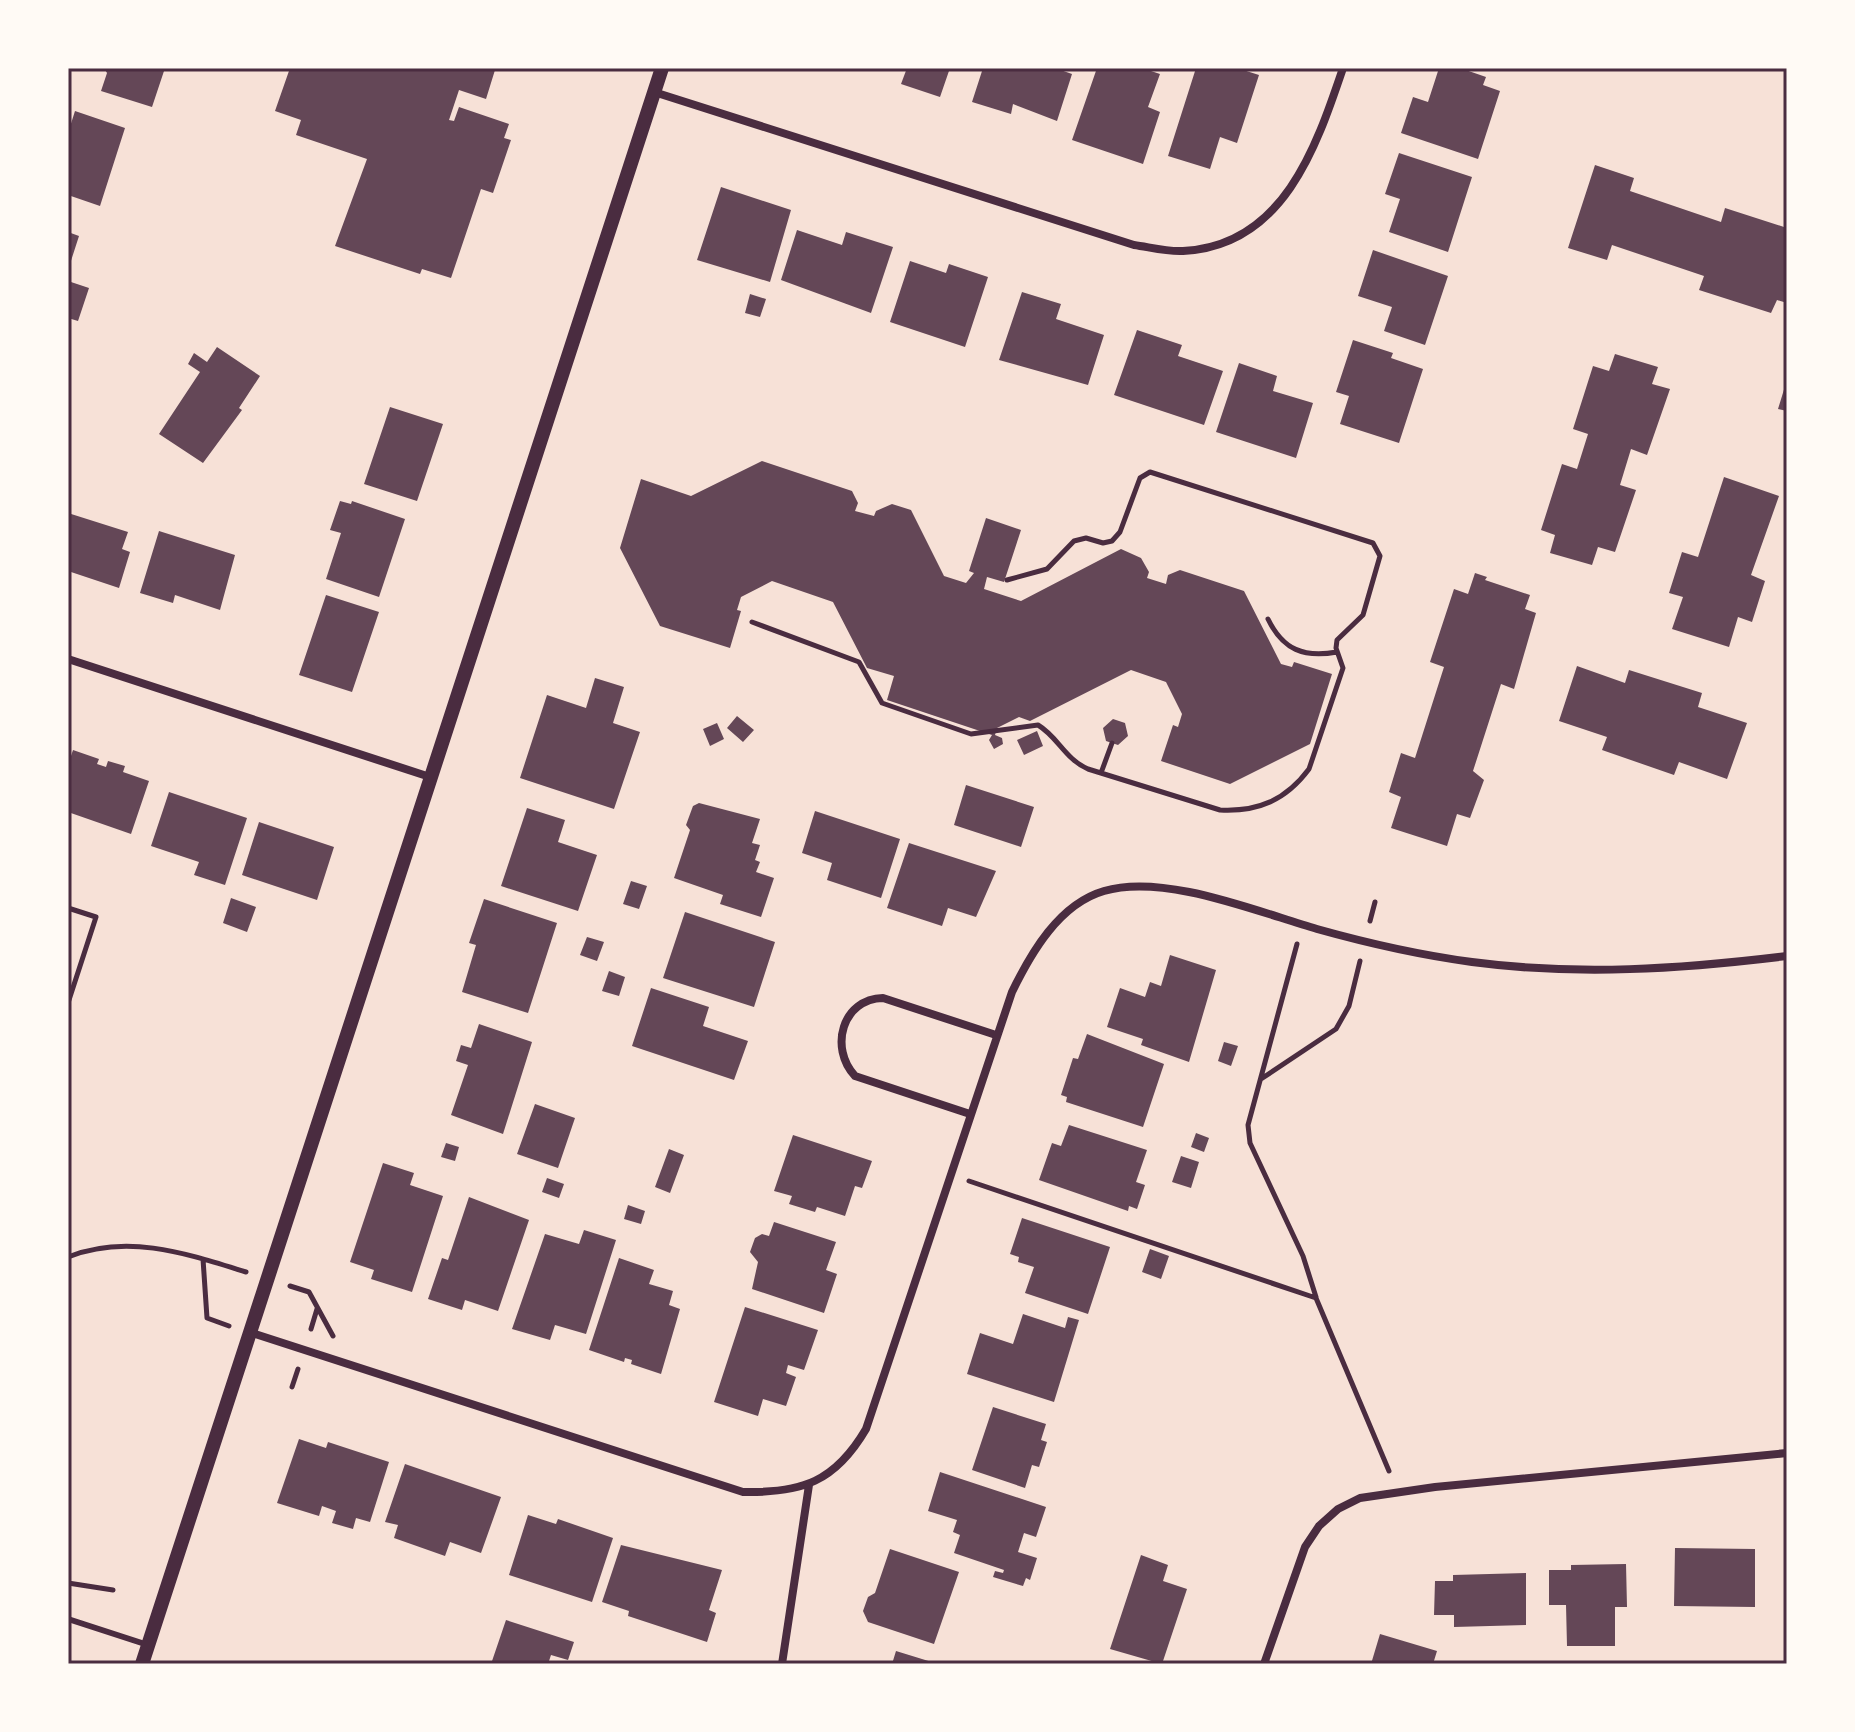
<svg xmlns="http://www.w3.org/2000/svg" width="1855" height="1732" viewBox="0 0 1855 1732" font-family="'Zilla Slab',serif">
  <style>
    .building { fill: #644757 }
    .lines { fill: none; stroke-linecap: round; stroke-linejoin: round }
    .path { stroke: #4a2c40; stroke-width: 5 }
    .service { stroke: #4a2c40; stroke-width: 6 }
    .minor { stroke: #4a2c40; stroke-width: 8 }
    .tertiary { stroke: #4a2c40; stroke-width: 14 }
    .neatline { fill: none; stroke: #4a2c40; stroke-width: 3 }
  </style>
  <rect width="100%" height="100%" fill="#f7e1d7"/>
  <path class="building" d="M104,68h61l-13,39 -51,-16 6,-18z
    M290,68l205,2 -9,29 -27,-9 -10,30 5,1 5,-14 50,17 -5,14 7,2 -18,53 -12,-4 -30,89 -29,-9 -2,5 -85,-28 32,-87 -71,-24 5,-15 -26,-9z
    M907,68h43l-10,29 -39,-13z
    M983,68h72l17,6 -15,47 -44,-17 -2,10 -39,-12z
    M1097,68h45l18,6 -12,33 12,5 -17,52 -71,-24z
    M1196,68l32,3 1,-3h8l22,7 -22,68 -17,-6 -10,32 -42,-13z
    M1439,68h21l26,9 -3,8 17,6 -22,68 -77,-26 12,-36 15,5z
    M75,111l50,17 -25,78 -32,-11v-62z
    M1399,153l73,24 -24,75 -59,-20 11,-33 -15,-5z
    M1595,165l39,13 -4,13 91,31 4,-14 62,20v75l-10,-3 -6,13 -72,-23 5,-14 -92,-31 -5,15 -39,-12z
    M721,187l70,23 -21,72 -73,-22z
    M797,230l45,15 4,-13 47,15 -22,66 -90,-33z
    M68,232l11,4 -10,31h-1z
    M1373,250l75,26 -23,69 -41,-14 8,-24 -34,-11z
    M910,261l36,12 3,-9 39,13 -23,70 -75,-25z
    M68,281l21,7 -11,33 -10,-3z
    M1022,292l39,12 -5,15 48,16 -16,50 -89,-25z
    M750,294l16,5 -6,18 -15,-4z
    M1137,330l45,15 -4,11 45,15 -19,54 -90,-30z
    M1353,340l40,13 -2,5 32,11 -24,74 -59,-19 9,-28 -13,-4z
    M217,347l43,29 -21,32 3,2 -39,53 -44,-29 41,-62 -12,-8 6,-11 13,9z
    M1615,354l43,13 -6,17 18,5 -23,66 -16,-6 -11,36 16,5 -21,62 -17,-5 -6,18 -42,-12 5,-18 -14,-5 21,-66 15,5 11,-35 -15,-5 20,-63 16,5z
    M1239,363l38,13 -4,15 40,12 -17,55 -80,-26z
    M1786,383h1v28l-9,-2z
    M390,407l53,17 -26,77 -53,-17z
    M762,461l90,30 6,12 -3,8 19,5 2,-5 16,-7 19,6 33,66 22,7 8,-10 -5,-2 17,-53 35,12 -17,52 -17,-5 -3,12 37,12 100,-52 20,9 8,14 -2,6 19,6 2,-9 12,-5 64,21 37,73 11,3 2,-5 38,12 -22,70 -80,40 -69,-23 12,-36 5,2 4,-13 -16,-32 -35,-12 -101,51 -11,-4 -22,11 -2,7 7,3 1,6 -9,5 -5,-9 3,-5 -105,-35 7,-24 -27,-8 -34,-66 -61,-21 -31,16 -4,13 4,1 -11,37 -70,-22 -40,-78 21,-69 50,17z
    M1724,477l55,19 -28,79 14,6 -13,41 -14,-5 -9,30 -57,-18 11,-32 -14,-4 13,-41 16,5z
    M340,501l11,3 1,-3 53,18 -26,78 -53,-18 15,-46 -11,-3z
    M68,513l60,19 -6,17 8,3 -11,36 -51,-17z
    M159,531l76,24 -15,55 -45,-15 -2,8 -33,-10z
    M1475,573l12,4 -2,3 45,15 -5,14 11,4 -22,76 -13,-5 -28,87 11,9 -14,38 -13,-4 -10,32 -56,-18 10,-31 -12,-5 12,-39 14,5 29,-91 -14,-5 24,-73 14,5z
    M326,595l53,17 -27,80 -53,-17z
    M1577,666l48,17 4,-13 73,23 -4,14 49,16 -20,56 -48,-17 -5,13 -72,-25 5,-13 -48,-16z
    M595,678l29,9 -11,36 27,9 -26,77 -94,-31 27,-83 39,13z
    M737,716l17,14 -11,12 -16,-14z
    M1113,719l12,4 3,13 -10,9 -12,-4 -3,-13z
    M717,723l7,16 -14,7 -7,-17z
    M1037,731l6,15 -19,9 -7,-15z
    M73,750l26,9 -2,5 9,3 2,-6 17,5 -2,6 26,9 -18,53 -63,-22v-47z
    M966,785l68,22 -13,40 -67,-22z
    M169,792l78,26 -22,67 -31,-10 5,-13 -48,-16z
    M699,803l61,16 -8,24 8,2 -5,15 5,2 -4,10 18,6 -13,39 -41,-13 3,-9 -49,-17 16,-48 -4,-5 7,-19z
    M527,808l38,12 -7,22 39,13 -19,56 -77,-25z
    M815,811l85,28 -19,59 -54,-18 5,-17 -30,-10z
    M259,822l75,25 -17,53 -75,-25z
    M909,843l87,28 -20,46 -28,-9 -6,18 -55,-18z
    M631,881l16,5 -8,23 -16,-5z
    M231,898l25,9 -9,25 -24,-9z
    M484,899l73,24 -29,90 -66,-21 14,-47 -7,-2z
    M685,912l90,30 -21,65 -91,-29z
    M587,937l17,5 -7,19 -17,-6z
    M1170,955l46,15 -27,92 -48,-17 2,-6 -36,-12 13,-39 25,9 5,-15 11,4z
    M609,971l16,6 -6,19 -17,-5z
    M651,988l58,19 -6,19 45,15 -14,39 -102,-34z
    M479,1024l53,18 -29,92 -52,-19 17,-50 -12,-4 5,-16 10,3z
    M1087,1034l77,30 -21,63 -77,-25 1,-5 -6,-2 12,-37 5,1z
    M1224,1042l14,4 -7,20 -13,-5z
    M535,1104l40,14 -17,50 -41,-14z
    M1069,1125l78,25 -11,32 9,3 -8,24 -8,-3 -1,5 -89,-31 13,-37 9,3z
    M1196,1133l13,5 -5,14 -13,-5z
    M793,1135l79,26 -10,27 -7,-2 -10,30 -28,-9 -2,5 -26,-8 3,-8 -18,-5z
    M446,1143l13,4 -4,14 -14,-4z
    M669,1149l15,6 -14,38 -15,-6z
    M1181,1156l18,6 -8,26 -19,-6z
    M383,1163l31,10 -4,12 33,11 -31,96 -41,-13 3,-9 -24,-8z
    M547,1178l17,6 -5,14 -17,-6z
    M469,1197l60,23 -31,91 -33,-11 -3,10 -34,-11 14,-41 6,2z
    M628,1205l17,6 -4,13 -17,-5z
    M1022,1218l88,29 -22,67 -63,-21 9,-26 -16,-5 1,-5 -9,-3z
    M774,1222l62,20 -10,28 11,4 -13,39 -72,-24 6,-27 -8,-10 5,-14 7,-4 7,2z
    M584,1230l32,10 -30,94 -31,-9 -5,15 -38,-11 33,-95 34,10z
    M1150,1249l19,7 -8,23 -19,-7z
    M619,1258l35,12 -5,14 24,7 -4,14 11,4 -19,65 -30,-10 1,-4 -7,-2 -1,4 -35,-12z
    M745,1307l73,23 -14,40 -16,-5 -2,8 10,4 -10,29 -23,-7 -5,17 -44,-14z
    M1023,1314l42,14 3,-11 11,3 -25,82 -87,-28 13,-41 33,11z
    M993,1407l53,17 -5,16 6,2 -8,25 -7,-2 -7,23 -53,-18z
    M299,1439l27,9 2,-6 61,20 -19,60 -14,-4 -3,11 -21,-6 4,-12 -14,-5 -3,10 -42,-13z
    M405,1464l96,33 -20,56 -31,-11 -5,14 -51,-18 4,-13 -13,-3z
    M940,1472l106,35 -10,30 -12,-4 -6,19 19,6 -7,22 -4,-2 -3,8 -30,-9 2,-6 8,2 1,-3 -50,-17 6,-18 -7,-3 4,-12 -29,-9z
    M528,1515l28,9 2,-5 55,19 -21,64 -83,-27z
    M621,1545l101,25 -13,40 7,3 -9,29 -79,-26 1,-5 -27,-9z
    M1675,1548l80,1v58l-81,-1z
    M890,1549l69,23 -25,72 -66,-22 -5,-11 5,-14 7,-4z
    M1141,1555l27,10 -5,16 24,8 -25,75 -52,-15z
    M1626,1564l1,43h-12v39h-48l-1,-41h-17v-35h22v-5z
    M1526,1573v52l-72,2v-12h-20l1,-34h18v-6z
    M506,1620l68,22 -6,18 -17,-5 -3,9h-57z
    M1380,1634l57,17 -4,13h-62z
    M896,1651l39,12v1h-43z"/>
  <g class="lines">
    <path class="path" d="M1268,619c15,31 36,39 69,33
      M752,622l107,40 23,41 89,31 67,-9c20,12 27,34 50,44l132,41c38,2 66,-10 89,-41l34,-101 -7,-20 1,-8 26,-25 17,-59 -7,-13 -223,-71 -10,6 -20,54 -8,9 -9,2 -17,-5 -12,3 -27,28 -40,11
      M1101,773l11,-30
      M68,908l28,9 -28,86
      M1370,921l5,-19
      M1297,944l-49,181 2,18 53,113 13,41
      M1261,1079l75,-50 13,-23 11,-45
      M969,1181l347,117 73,173
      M68,1257c60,-24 120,-3 178,15
      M203,1259l4,59 22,8
      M290,1286l19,6 24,44
      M311,1329l6,-20
      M292,1387l6,-18
      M68,1583l45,7"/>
    <path class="service" d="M68,1619l80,26"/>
    <path class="minor" d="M654,92l480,153c15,2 33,7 49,6 100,-5 133,-103 160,-183
      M68,659l362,118
      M970,1114l-115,-38c-26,-28 -13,-77 28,-78l113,37
      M249,1332l494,160c59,1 92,-10 123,-63l146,-437c19,-39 47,-88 92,-101 60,-18 154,21 213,38 50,14 103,26 155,33 106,14 209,7 315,-6
      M782,1664l27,-179
      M1264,1664l41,-117 14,-21 19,-17 22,-11 75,-11 352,-34"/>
    <path class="tertiary" d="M142,1664l520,-1596"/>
  </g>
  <rect width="1855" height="1732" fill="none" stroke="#fffaf5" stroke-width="140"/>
  <rect x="70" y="70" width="1715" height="1592" class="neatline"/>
</svg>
